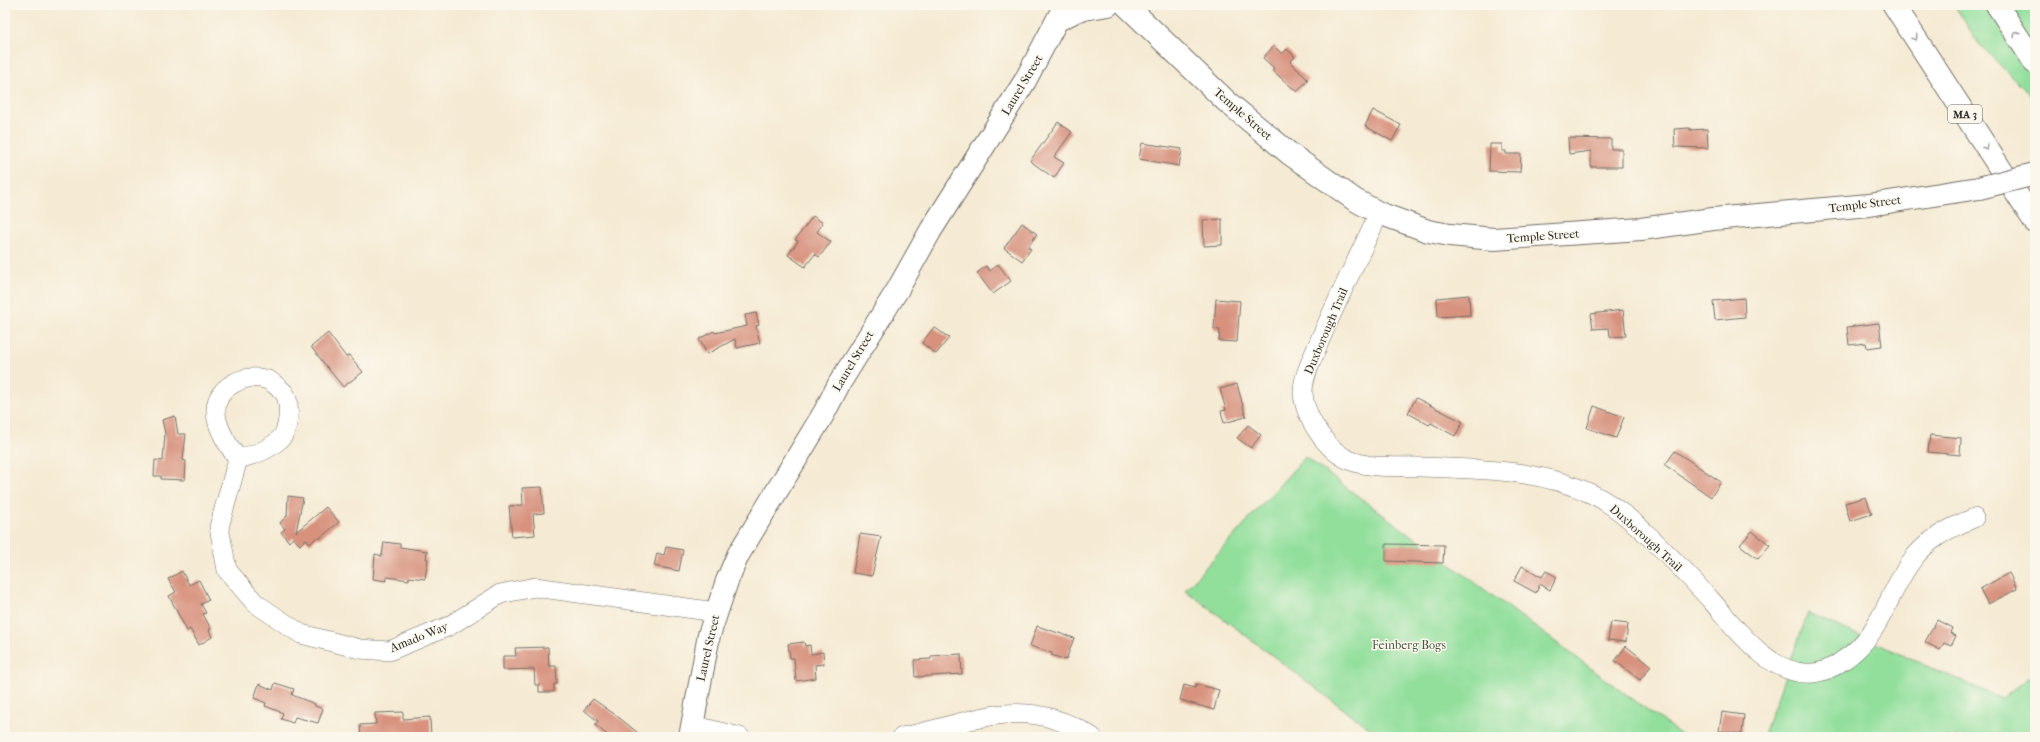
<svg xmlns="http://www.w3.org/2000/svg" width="2040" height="742" viewBox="0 0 2040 742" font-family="'IM FELL French Canon',serif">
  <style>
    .green { fill: #92df9c; stroke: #5e8564 }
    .building { fill: #d7917d }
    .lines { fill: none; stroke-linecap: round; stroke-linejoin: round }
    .minor-casing { stroke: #726e66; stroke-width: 20 }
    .major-casing { stroke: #726e66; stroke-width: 24 }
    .highway-casing { stroke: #726e66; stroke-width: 24 }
    .minor { stroke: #fff; stroke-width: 19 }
    .major { stroke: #fff; stroke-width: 22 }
    .highway { stroke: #fff; stroke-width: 22 }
    .major-bridge-casing { stroke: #726e66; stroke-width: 24; stroke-linecap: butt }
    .major-bridge { stroke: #fff; stroke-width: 22 }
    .oneway { stroke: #a0a0a0 }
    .labels { text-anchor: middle; stroke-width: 3; stroke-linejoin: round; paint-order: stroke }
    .shield { fill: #fbf7ec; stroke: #696865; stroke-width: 1 }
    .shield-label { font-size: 11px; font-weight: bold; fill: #2b2b2b }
    .street-label { font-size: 12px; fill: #2b2b2b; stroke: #fbf7ec }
    .park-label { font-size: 12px; fill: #455847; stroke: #fbf7ec }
  </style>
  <rect width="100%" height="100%" fill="#fbf7ec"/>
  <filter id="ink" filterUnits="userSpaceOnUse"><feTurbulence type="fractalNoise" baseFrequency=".025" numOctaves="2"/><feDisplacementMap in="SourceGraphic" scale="8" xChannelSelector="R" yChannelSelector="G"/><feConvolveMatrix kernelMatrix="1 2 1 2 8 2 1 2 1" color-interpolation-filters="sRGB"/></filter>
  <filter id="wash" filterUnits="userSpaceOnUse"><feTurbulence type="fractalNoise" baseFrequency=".012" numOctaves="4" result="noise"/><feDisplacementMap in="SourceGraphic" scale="16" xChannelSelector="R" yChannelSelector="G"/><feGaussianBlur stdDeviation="0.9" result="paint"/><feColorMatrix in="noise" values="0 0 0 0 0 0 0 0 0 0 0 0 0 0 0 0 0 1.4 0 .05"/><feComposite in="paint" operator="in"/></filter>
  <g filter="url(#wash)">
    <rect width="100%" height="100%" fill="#f5ead3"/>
    <path class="green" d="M1954,5h81v95l-56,-56z
      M1305,457l379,280h-303l-196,-147z
      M1808,613l194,86 33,-26v64h-272z"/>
    <g id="blocks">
      <path class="building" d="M1274,46l8,8 5,-5 8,8 -5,5 18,18 -11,12 -25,-22 2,-2 -11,-10z
        M1373,110l28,15 -9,16 -27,-15z
        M1058,122l14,10 -18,25 10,6 -10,15 -24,-17z
        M1690,128v2l17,-1 1,19 -33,-1 -1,-18z
        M1568,138l43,1v10h11v18h-31v-16l-22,3z
        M1142,143l40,6 -3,17 -40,-7z
        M1490,144h12v7h4v3h15l-1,18 -31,-1z
        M813,216l10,7 -6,9 14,10 -12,15 -4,-3 -10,13 -17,-12 10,-14 -3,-1z
        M1222,219v26l-18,1 -1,-26z
        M1022,223l15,11 -9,13 3,2 -9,12 -18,-13z
        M998,264l13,17 -18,13 -16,-21 9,-7 4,5z
        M1469,295l1,20 -32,2 -1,-19z
        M1744,298l1,19 -30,3 -2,-19z
        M1216,299l24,2 -3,41 -18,-1 1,-11 -6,-1z
        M1623,310l3,26 -16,1 -1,-9 -16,1 -2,-15z
        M756,313l3,12 -3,1 4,17 -23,5 -2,-9 -28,15 -8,-15 15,-8 1,2 32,-7 -2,-11z
        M1879,323l3,23 -15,2 -1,-5 -17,2 -2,-18z
        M934,327l15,11 -13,16 -14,-11z
        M328,333l18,24 3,-2 14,17 -20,15 -32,-40z
        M1237,384l9,33 -22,6 -3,-12 5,-1 -6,-21z
        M1416,398l47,24 -8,14 -24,-13 -2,2 -21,-12z
        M1594,406l30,11 -8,21 -29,-10z
        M175,416l3,18h8l-3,26 3,1 -1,19 -24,-1v-3h-7l1,-16 8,1 2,-28 -3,-13z
        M1248,425l13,10 -10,13 -14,-10z
        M1930,435l31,3 -1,17 -32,-3z
        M1675,451l46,31 -10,15 -46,-32z
        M542,487l2,26 -11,1 2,21 -23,2 -3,-31 14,-1 -1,-17z
        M288,496l15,2 -7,34 30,-25 13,15 -20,17 -2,-2 -7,7 -4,-5 -6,6 -7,-7 -4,4 -8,-10 4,-3 -5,-6 7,-7z
        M1866,497l6,17 -22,7 -5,-18z
        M1752,531l18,14 -12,14 -18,-14z
        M860,534l21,3 -9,39 -19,-3z
        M384,542l16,2v3l27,4 -1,8h2l-3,20 -16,-2v3l-22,-3 -1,4 -13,-2 2,-25 7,2z
        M1386,544l58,1 -1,18 -57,-2z
        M666,547l17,3 -4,21 -25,-5 3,-13 7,2z
        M1522,566l20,11 4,-6 11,6 -7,13 -10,-6 -4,9 -22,-12z
        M182,571l7,14 10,-5 10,20 -8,4 5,9 -3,1 8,15 -2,1 3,7 -13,8 -9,-16 -3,2 -18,-35 7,-4 -8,-13z
        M2009,573l8,16 -29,15 -8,-15z
        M1937,620l15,8 -2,5 6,3 -5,10 -7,-3 -4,7 -15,-8z
        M1611,622l17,2 -2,18 -18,-2z
        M1037,626l37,12 -8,22 -15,-5 1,-2 -22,-7z
        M804,642l1,4 5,-1 1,9 12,-2 1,12 -9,1 1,13 -20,3 -2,-23h-4l-2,-14z
        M1626,646l25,20 -11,14 -25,-19z
        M548,647l1,19h7l1,18h-3v8h-15v-7h-4l-1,-16 -31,1v-14h13l-1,-8z
        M961,654l1,20 -47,3 -1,-17 17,-1v-3z
        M275,683l19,6 -2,6 23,9v2l8,3 -5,14 -23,-6 -2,6 -12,-4 2,-6 -18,-7 1,-3 -12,-5 5,-14 14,6z
        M1196,684l23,6 -5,20 -34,-10 4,-15 11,3z
        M593,699l24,17 26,21h-33l-15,-12 3,-4 -14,-11z
        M403,712v7l27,-2 1,20h-17v-2l-53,2 -1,-12 16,-1 -1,-11z
        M1722,712l22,3 -2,19 -23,-3z"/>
    </g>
  </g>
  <g filter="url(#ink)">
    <use href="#blocks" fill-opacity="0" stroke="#726e66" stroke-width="1"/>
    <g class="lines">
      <g class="minor-casing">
        <path id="minor" d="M1379,213c-21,45 -43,89 -62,134 -6,15 -14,30 -14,45 0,11 5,22 9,30 8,14 21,31 37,38 22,9 48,6 73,7 57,2 117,2 170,27 40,19 88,73 118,105 25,28 60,78 103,74 11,-1 21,-6 29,-12 39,-25 44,-64 68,-98 16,-23 39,-35 64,-45
          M238,459c-18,-24 -38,-59 -2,-77 11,-5 20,-6 32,-2 4,2 14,10 17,14 6,11 4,38 -6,46 -12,11 -26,15 -41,19l-19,68 8,43 28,33 46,31 59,15 29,2 60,-25 51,-32 35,-7 181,25
          M692,725l48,12
          M902,737c71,-14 120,-45 190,0"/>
      </g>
      <g class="major-casing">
        <path id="major" d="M1126,5l100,96 64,53 65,46 24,13 49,18 22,4 44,4 147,-10 72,-10 156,-14 110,-17
          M1058,20l20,-10 30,-5
          M690,737l19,-102 18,-54 11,-26 86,-142 15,-29 59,-95 33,-59 94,-149 40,-76"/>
      </g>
      <g class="highway-casing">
        <path id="highway" d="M1894,5l141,217
          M1997,5l38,58"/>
      </g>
      <use href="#minor" class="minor"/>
      <use href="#major" class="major"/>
      <use href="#highway" class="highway"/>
      <g class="major-bridge-casing">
        <path id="major-bridge" d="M1979,188l56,-14"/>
      </g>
      <use href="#major-bridge" class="major-bridge"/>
    </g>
    <defs><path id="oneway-chevron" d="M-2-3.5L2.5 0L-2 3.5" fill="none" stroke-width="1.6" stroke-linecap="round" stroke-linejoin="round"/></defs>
    <g class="oneway">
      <use href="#oneway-chevron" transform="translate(2016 34) rotate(-123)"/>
      <use href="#oneway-chevron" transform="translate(1915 38) rotate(57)"/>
      <use href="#oneway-chevron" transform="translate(1986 147) rotate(57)"/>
    </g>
  </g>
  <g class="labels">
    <rect class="shield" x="1948" y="105" width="34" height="18" rx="3"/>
    <g class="shield-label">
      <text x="1965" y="118">MA 3</text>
    </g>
    <g class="street-label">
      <text transform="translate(1022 85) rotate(-59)" y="4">Laurel Street</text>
      <text transform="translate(1243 114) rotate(41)" y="4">Temple Street</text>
      <text transform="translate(1865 204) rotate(-7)" y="4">Temple Street</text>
      <text transform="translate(1543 236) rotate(-4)" y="4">Temple Street</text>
      <text transform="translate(1326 331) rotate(-67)" y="4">Duxborough Trail</text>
      <text transform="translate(853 361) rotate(-59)" y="4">Laurel Street</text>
      <text transform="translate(1646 538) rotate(42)" y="4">Duxborough Trail</text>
      <text transform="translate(419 637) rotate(-22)" y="4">Amado Way</text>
      <text transform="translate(708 648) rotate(-77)" y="4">Laurel Street</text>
    </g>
    <g class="park-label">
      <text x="1409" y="649">Feinberg Bogs</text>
    </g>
  </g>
  <rect width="2040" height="742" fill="none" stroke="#fbf7ec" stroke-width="20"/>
</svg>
